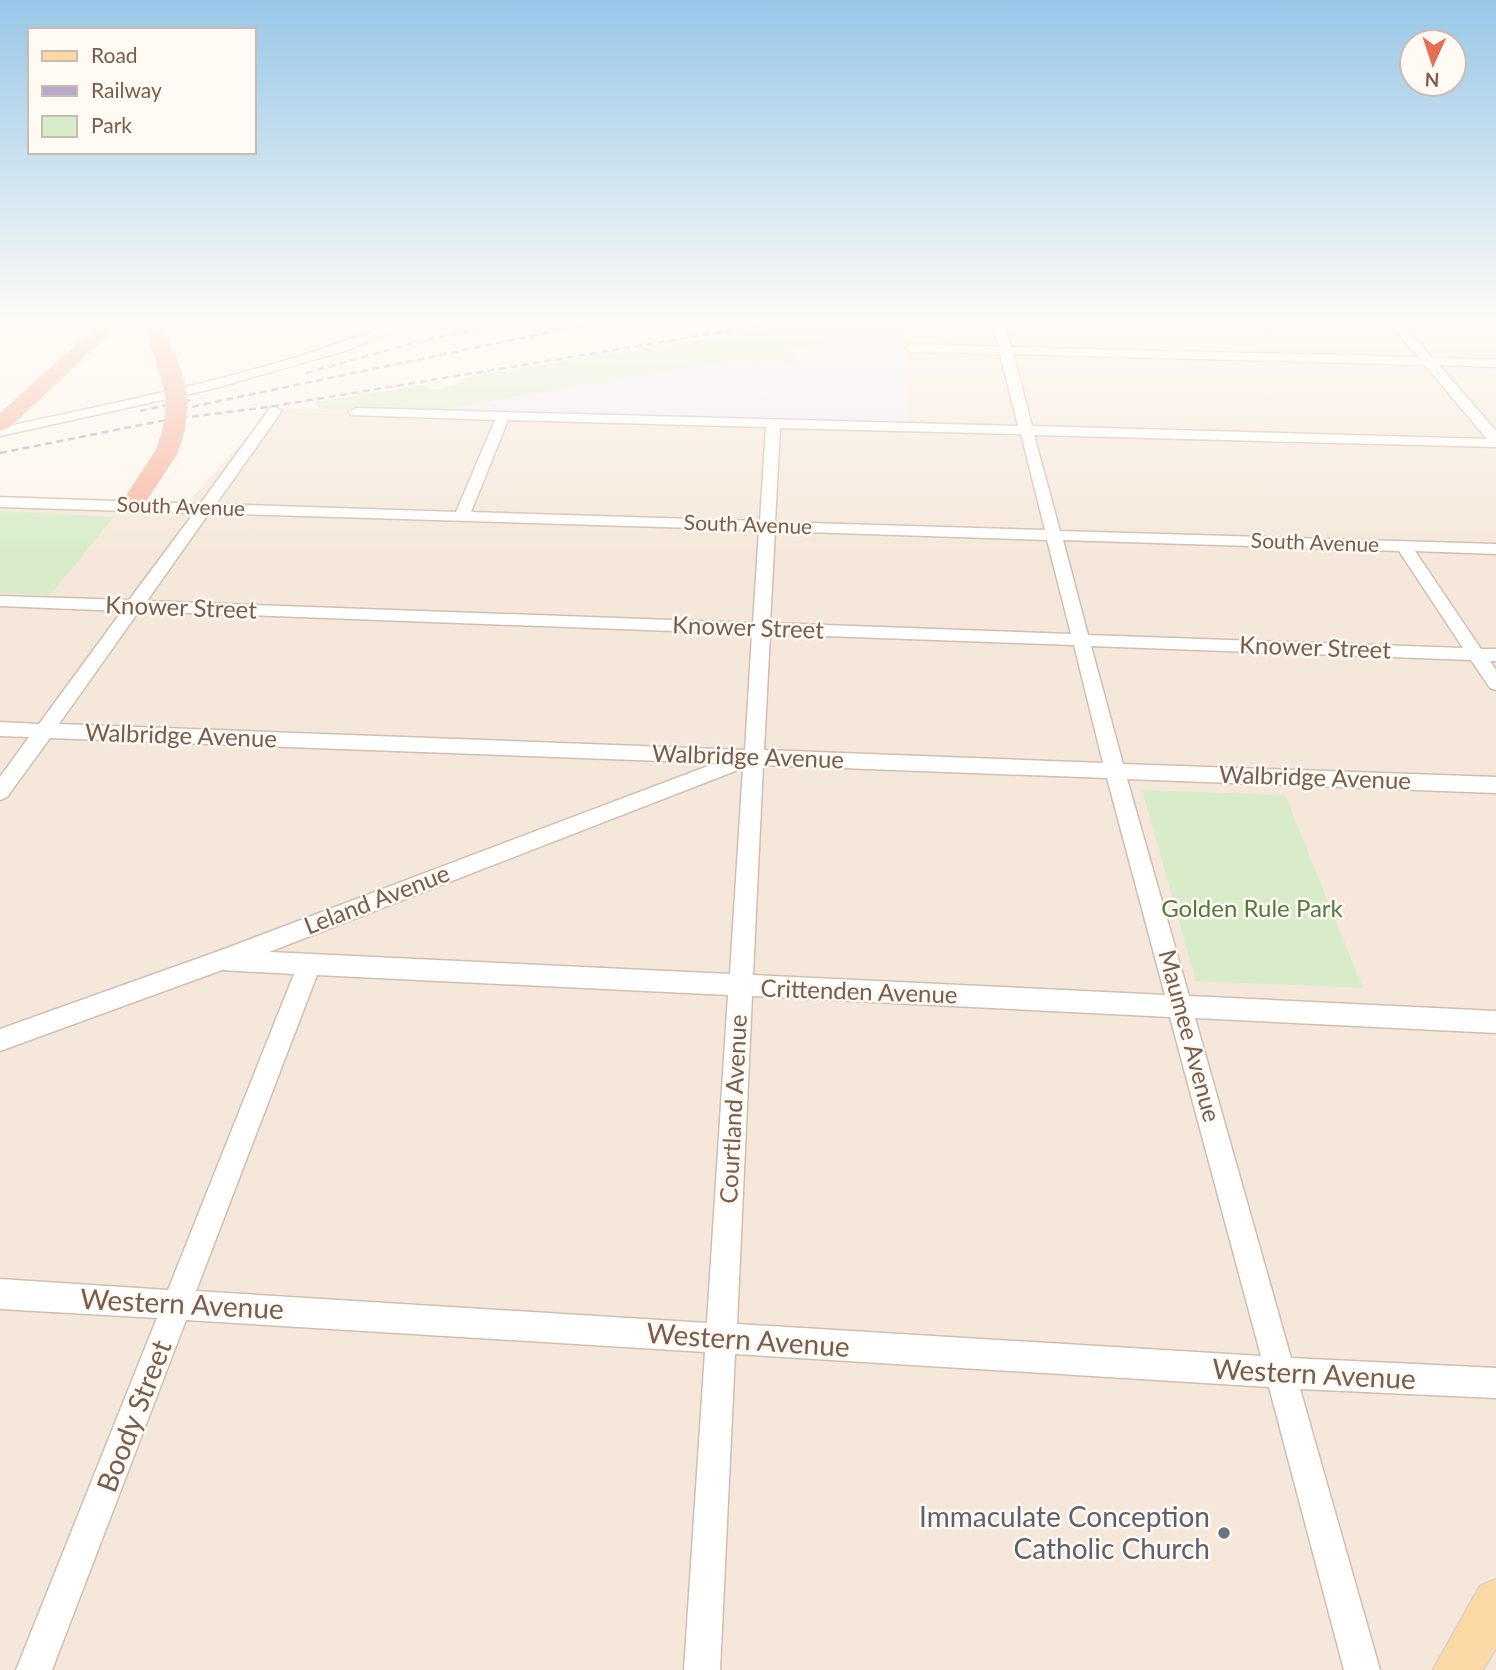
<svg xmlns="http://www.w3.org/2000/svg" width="1496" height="1670" viewBox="0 0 1496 1670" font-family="Lato,sans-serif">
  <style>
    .residential { fill: #f5e8da }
    .education { fill: #f3e8fa }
    .green { fill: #d8ecc9 }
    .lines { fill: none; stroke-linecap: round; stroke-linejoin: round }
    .minor-casing { stroke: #d1beb0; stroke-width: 3 }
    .major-casing { stroke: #dad1cd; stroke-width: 3 }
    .highway-casing { stroke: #dad1cd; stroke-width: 2 }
    .minor { fill: #fff; fill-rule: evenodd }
    .major { fill: #fbd9a5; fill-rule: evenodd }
    .highway { fill: #f7b7a3; fill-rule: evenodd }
    .rail { stroke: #b9a8c9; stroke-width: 2.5; stroke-dasharray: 7 4.5; stroke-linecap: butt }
    .highway-bridge-casing { stroke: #dad1cd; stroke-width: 22; stroke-linecap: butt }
    .highway-bridge { stroke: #f7b7a3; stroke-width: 20 }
    .worship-dot { fill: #6b7280; stroke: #fffaf3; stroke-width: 2.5 }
    .labels { text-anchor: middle; stroke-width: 5; stroke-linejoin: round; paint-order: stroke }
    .far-street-label { font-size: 21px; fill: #7a5c4d; stroke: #fffaf3 }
    .street-label { font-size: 24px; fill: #7a5c4d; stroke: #fffaf3 }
    .park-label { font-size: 24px; fill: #537a41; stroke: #fffaf3 }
    .near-street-label { font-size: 28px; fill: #7a5c4d; stroke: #fffaf3 }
    .near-worship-label { font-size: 28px; fill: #5b616d; stroke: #fffaf3; text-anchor: end }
  </style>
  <rect width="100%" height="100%" fill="#fdf6ec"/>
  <path class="residential" d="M903,321h593v1349h-1496v-1172l189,3 84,-93 635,18z"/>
  <path class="education" d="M903,331l6,95 -488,-13z"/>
  <path class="green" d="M813,321h90v10l-115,19 10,12 -13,2 -6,-6 -28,5 -5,-5 -319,54 -107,-3 -6,-7 108,-17c17,9 30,2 45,-8z
    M0,511l114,6 -64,78 -50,-2z
    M1142,790l143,5 78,193 -167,-7z"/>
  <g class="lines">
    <g class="minor-casing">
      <path id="minor" d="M397,321h15l-61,28 -139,40 -212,47v-8c134,-30 270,-54 397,-107z
        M992,321h12l7,26 407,10 -30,-36h12l32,37 64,1v8l-57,-2 57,66v16l-462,-12 26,96 436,13v10l-81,-3 66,98h15v12h-6l6,9v20l-6,-2 -19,-28 -380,-14 32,118 373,13v16l-369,-14 62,217 307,15v22l-301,-15 96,340 205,10v30l-196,-9 80,281h-36l-75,-283 -534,-33 -15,316h-36l21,-318 -519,-32 -134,350h-36l141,-352 -157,-9v-30l168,11 126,-316 -72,-4 -222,81v-22l216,-77 500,-189 -666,-25 -43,59 -7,3v-23l29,-40 -29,-1v-14l39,2 83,-113 -122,-5v-10l129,4 65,-87 -194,-6v-10l200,7 70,-96 5,-1 7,4 -66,93 240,8 39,-92 -144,-5 -2,-3 7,-4 662,18 -18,-72 -89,-2 -6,-4 6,-4 88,3zM1013,354l412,11 62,74 -455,-13zM508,420l258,7 -6,94 -289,-9zM780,428l241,6 24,96 -270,-8zM209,513l550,17 -6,93 -606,-22zM775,531l272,9 24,94 -301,-11zM1063,540l336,11 64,97 -375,-13zM139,611l613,23 -7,116 -686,-26zM770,634l304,11 29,118 -339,-13zM763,765l344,13 58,217 -412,-20zM743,768l-13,206 -461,-22zM317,975l411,20 -21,328 -511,-32zM752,996l418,21 91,339 -524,-32z"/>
    </g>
    <g class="major-casing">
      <path id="major" d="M1496,1579v69l-13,22h-50l47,-84z"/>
    </g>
    <g class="highway-casing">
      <path id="highway" d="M103,321h19l-115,108 -7,2v-17z
        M148,321h18l1,17 8,22 -2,4 -7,2c-16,-4 -17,-31 -18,-45z
        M166,447l11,6 -38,58 -8,2 -8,-2 -3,-5 38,-58z"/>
    </g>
    <use href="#minor" class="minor"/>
    <use href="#major" class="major"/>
    <use href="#highway" class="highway"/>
    <path class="rail" d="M306,373l126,-35 84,-17
      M181,409l422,-88
      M140,411l50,-11
      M0,453l166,-33 102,-13 521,-86"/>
    <g class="highway-bridge-casing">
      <path id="highway-bridge" d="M166,360c14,34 14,59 0,93"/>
    </g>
    <use href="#highway-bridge" class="highway-bridge"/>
  </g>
  <linearGradient id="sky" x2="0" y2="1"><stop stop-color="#97c7e8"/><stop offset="0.58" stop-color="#fefbf6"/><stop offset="1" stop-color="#fefbf6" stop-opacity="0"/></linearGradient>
  <rect width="1496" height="554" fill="url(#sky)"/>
  <circle class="worship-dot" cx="1224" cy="1533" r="7"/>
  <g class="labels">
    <g class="far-street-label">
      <text transform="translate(181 507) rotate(2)" y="7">South Avenue</text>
      <text transform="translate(748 525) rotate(2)" y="7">South Avenue</text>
      <text transform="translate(1315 543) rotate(2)" y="7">South Avenue</text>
    </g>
    <g class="street-label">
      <text transform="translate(181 608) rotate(2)" y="8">Knower Street</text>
      <text transform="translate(748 628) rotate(2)" y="8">Knower Street</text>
      <text transform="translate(1315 648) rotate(2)" y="8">Knower Street</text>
      <text transform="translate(181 736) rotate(2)" y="8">Walbridge Avenue</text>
      <text transform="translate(748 757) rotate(2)" y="8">Walbridge Avenue</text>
      <text transform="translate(1315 778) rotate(2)" y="8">Walbridge Avenue</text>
      <text transform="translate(377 900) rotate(-21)" y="8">Leland Avenue</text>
      <text transform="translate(859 992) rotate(2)" y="8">Crittenden Avenue</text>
      <text transform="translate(1189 1036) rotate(75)" y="8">Maumee Avenue</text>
      <text transform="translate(734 1109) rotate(-87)" y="8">Courtland Avenue</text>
    </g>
    <g class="park-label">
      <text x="1252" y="917">Golden Rule Park</text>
    </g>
    <g class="near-street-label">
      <text transform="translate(182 1304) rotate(3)" y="10">Western Avenue</text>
      <text transform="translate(748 1340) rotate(4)" y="10">Western Avenue</text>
      <text transform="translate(1314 1374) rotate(3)" y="10">Western Avenue</text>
      <text transform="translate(134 1416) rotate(-69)" y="10">Boody Street</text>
    </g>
    <g class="near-worship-label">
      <text x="1210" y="1527">Immaculate Conception<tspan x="1210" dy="32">Catholic Church</tspan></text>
    </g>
  </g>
  <rect x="28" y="28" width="228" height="126" fill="#fffaf3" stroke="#cabbb1" stroke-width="2"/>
  <rect x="42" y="51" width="35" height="10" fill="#fbd9a5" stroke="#cabbb1" stroke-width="2"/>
  <text x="91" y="63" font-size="21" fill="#7a5c4d">Road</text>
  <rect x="42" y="86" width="35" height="10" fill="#b9a8c9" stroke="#cabbb1" stroke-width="2"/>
  <text x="91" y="98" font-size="21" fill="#7a5c4d">Railway</text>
  <rect x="42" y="116" width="35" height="21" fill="#d8ecc9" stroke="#cabbb1" stroke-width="2"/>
  <text x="91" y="133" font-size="21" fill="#7a5c4d">Park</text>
  <g transform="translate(1433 63) rotate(183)"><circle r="33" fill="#fffaf3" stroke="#cabbb1" stroke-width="2"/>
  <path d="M0-5L12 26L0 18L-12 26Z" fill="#e76f51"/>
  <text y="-10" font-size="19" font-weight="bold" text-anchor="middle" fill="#7a5c4d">N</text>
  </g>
</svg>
